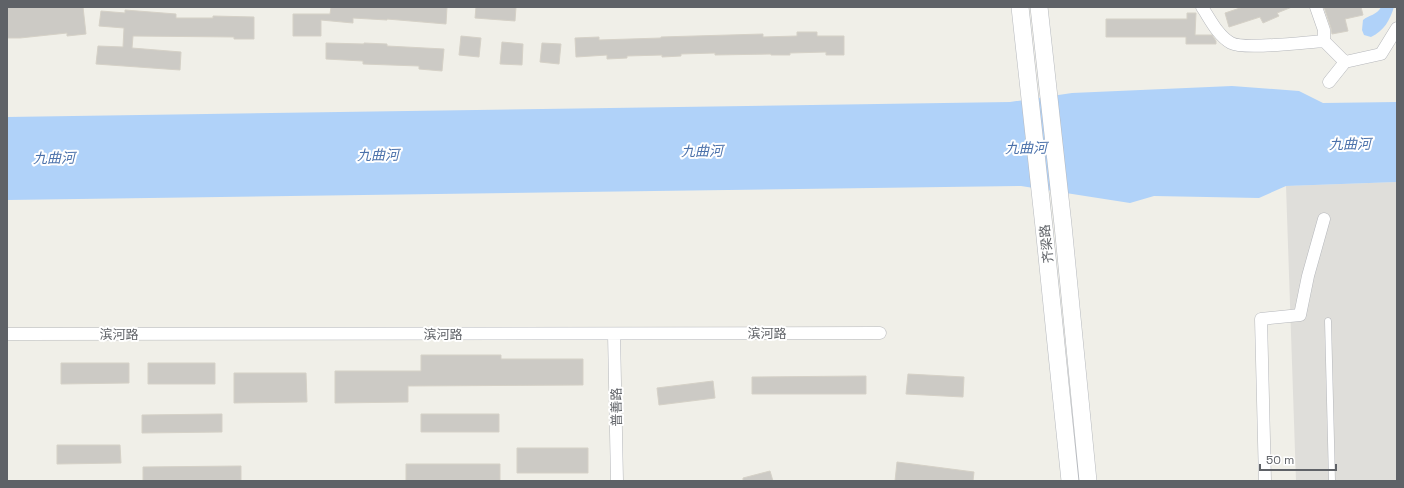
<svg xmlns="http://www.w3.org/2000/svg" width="1404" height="488" viewBox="0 0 1404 488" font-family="'Space Grotesk','Noto Sans SC',sans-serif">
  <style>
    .industrial { fill: #dfdeda }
    .water { fill: #b0d2f9 }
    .building { fill: #cccac5; stroke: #d5d1c7 }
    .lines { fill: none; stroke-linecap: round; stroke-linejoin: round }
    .service-casing { stroke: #b5b7bb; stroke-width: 7 }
    .minor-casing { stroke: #b5b7bb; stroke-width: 13 }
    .secondary-casing { stroke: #b6b9be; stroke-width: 18 }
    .service { stroke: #fff; stroke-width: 6 }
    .minor { stroke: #fff; stroke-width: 12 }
    .secondary { stroke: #fff; stroke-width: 17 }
    .labels { text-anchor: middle; stroke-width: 4; stroke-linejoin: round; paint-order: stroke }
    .street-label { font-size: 13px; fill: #5f6267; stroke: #fff }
    .water-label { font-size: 14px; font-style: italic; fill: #4c72ab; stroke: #fff }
  </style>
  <rect width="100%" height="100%" fill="#f0efe8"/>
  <path class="industrial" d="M1397,182v299h-101l-10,-295z"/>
  <path class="water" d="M1381,7h13c-4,13 -10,24 -23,30l-7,-2 -2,-5 1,-10c6,-5 14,-5 18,-13z
    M1232,86l67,5 24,12 74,-1v80l-111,4 -27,12 -105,-2 -24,7 -109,-17 -1014,14v-83l1003,-15 62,-9z"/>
  <path class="building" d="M7,7h76l3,27 -19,2v-3l-47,5h-13z
    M331,7h116l-1,17 -59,-5v1l-34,-2v5l-32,-3v16h-28v-22h37z
    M476,7h40l-1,14 -40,-3z
    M1243,7h49l-15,6 2,3 -16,7 -3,-6 -31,10 -4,-14z
    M1324,7h37l2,8 -18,4 3,12 -16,3 -1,-6z
    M125,10l51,4v4h37v-2l41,1v22h-20v-2l-101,-1 -1,12 49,4 -1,18 -84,-6 2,-18 25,1 1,-19 -25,-2 2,-15 24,2z
    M1187,13h9l-1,22h17l4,6v3h-30v-7h-80v-18h81z
    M797,32h20v4h27v19h-18v-3l-36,1v2h-19v-1l-56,1v-2l-34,1v2l-19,1v-2l-35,1v2l-20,1v-4l-31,2 -1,-19 24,-1v3l62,-2v-1l102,-3v3l34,-1z
    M461,36l20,2 -2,19 -20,-2z
    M502,42l21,2 -1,21 -22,-1z
    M326,43l38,1v-1l23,1v2l57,3 -2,22 -23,-2v-3l-56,-2v-3l-37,-2z
    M542,43l19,1 -2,20 -19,-2z
    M421,355h80v4h82v26l-175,1v16l-73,1v-32h86z
    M61,363h68v20l-68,1z
    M148,363h67v21h-67z
    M234,373h72l1,29 -73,1z
    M908,374l56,3 -1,20 -57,-3z
    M866,376v18h-114v-17z
    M713,381l2,17 -56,7 -2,-17z
    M222,414v18l-80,1v-18z
    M421,414h78v18h-78z
    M57,445h63l1,18 -64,1z
    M517,448h71v25h-71z
    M897,462l77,10 -1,9h-78z
    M406,464h94v17h-94z
    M241,466v15h-98v-14z
    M770,471l3,10h-30v-3z"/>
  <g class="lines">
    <g class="service-casing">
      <path id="service" d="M1328,321l4,160"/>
    </g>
    <g class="minor-casing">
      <path id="minor" d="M1202,7c8,12 16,29 29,36 13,7 75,-1 93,-2v-11l-8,-23
        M1324,41l21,21
        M1329,82l16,-20 36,-8 16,-26
        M7,334l873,-1
        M614,334l3,147
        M1265,481l-4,-162 39,-4 8,-39 16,-57"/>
    </g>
    <g class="secondary-casing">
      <path id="secondary" d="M1020,7l24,220 26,254
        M1039,7l24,218 25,256"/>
    </g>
    <use href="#service" class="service"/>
    <use href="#minor" class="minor"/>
    <use href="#secondary" class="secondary"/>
  </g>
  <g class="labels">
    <g class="street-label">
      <text transform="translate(1046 244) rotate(-96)" y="5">齐梁路</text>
      <text x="767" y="338">滨河路</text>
      <text x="119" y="339">滨河路</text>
      <text x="443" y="339">滨河路</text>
      <text transform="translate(616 407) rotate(-91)" y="5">普善路</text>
    </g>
    <g class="water-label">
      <text transform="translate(1350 144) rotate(-1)" y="5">九曲河</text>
      <text transform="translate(1026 148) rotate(-1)" y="5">九曲河</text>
      <text transform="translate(702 151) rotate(-1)" y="5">九曲河</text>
      <text transform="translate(378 155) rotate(-1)" y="5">九曲河</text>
      <text transform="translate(54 158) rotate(-1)" y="5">九曲河</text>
    </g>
  </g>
  <rect width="1404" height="488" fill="none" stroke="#5f6267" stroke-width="16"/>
  <path d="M1260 464v6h76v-6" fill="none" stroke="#5f6267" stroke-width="2"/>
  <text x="1266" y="464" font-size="12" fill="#5f6267" stroke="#ffffff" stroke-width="3" paint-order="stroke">50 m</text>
</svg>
